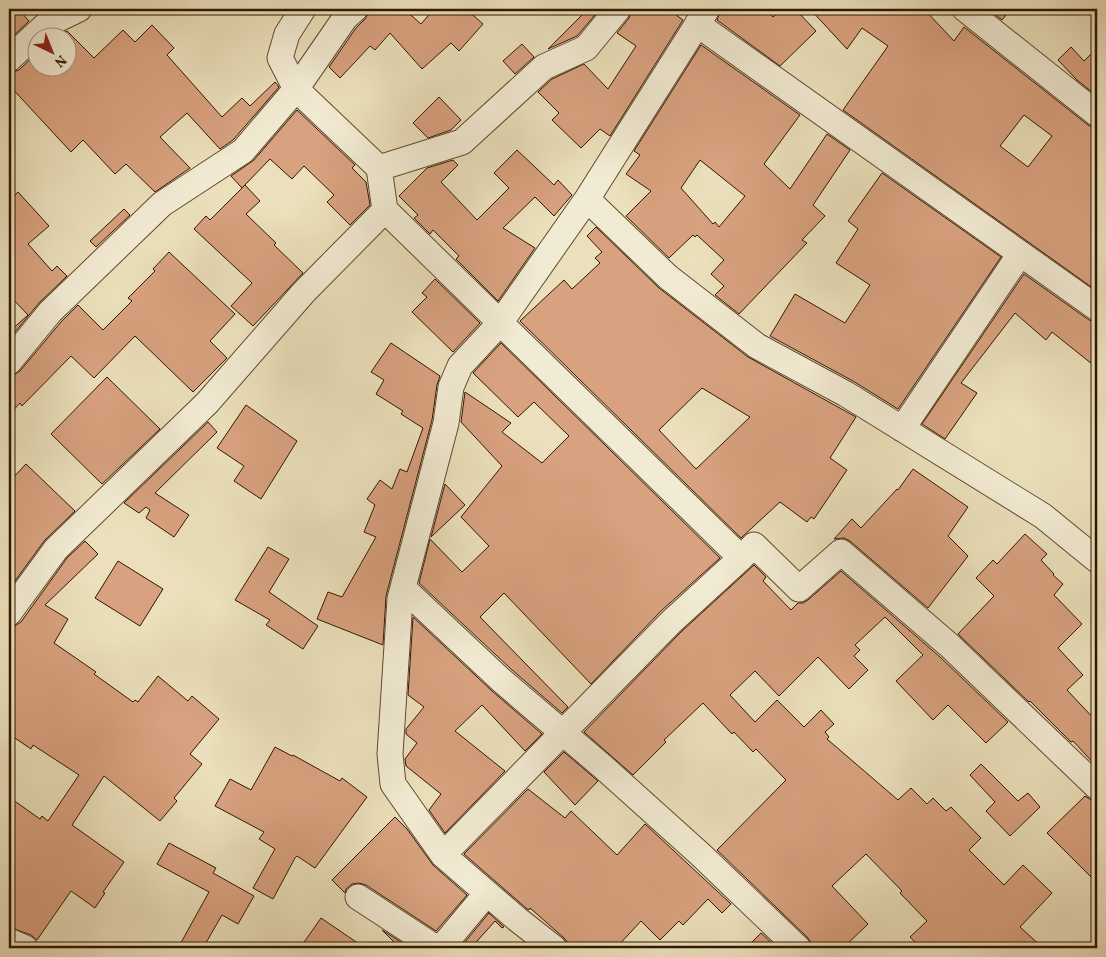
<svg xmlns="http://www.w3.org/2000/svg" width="1106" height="957" viewBox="0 0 1106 957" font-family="Vollkorn,serif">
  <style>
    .building { fill: #d8a17f; stroke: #311700; fill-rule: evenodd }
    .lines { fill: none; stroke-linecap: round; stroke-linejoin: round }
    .street-casing { stroke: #60492f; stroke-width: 27 }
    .street { stroke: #f2ebd3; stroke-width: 25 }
  </style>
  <rect width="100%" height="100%" fill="#ebe0bb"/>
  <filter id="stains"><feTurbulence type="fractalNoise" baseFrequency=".004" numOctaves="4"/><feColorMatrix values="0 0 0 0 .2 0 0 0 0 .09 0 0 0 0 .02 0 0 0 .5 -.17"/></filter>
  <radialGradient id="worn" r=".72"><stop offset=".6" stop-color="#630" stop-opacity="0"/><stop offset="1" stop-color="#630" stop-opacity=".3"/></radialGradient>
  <path class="building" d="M9,9h9l11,12 -20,19z
    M369,9h35l17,15 13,-15h32l17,15 -24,27 -8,-8 -29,26 -32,-36 -15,17 -5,-4 -30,32 -11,-11 27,-39 9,-9 3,-5z
    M584,9h16l-23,27 -29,13 38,-38z
    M632,9h36l15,11 -73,116 -10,-7 -19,19 -29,-28 7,-7 -21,-21 14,-13 32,-15 24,25 28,-43 -19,-13 12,-15z
    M721,9h45l7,8 9,-8h13l21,22 -36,35 -63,-46z
    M810,9h114l30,32 10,-14 124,98 9,4v162l-254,-181 45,-64 -26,-18 -15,21zM1024,115l28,21 -24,31 -28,-21z
    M988,9h23l-9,11z
    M152,25l22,23 -7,7 55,62 20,-19 8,8 25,-24 4,5 -46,53 -13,9 -33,-36 -27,24 30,31 -35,24 -29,-28 -11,10 -32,-34 -12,12 -62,-67v-12l10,-3 19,-18v16h30v-30h-14l13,-7 27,27 29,-28 12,12z
    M522,44l12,13 -19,17 -12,-13z
    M701,45l99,70 -36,49 26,25 37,-55 23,16 -37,55 12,11 -23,24 5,3 -68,71 -24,-19 9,-9 -13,-12 13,-14 -27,-25 -2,2 -2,-2 -24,23 -43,-42 25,-25 -25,-17 14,-19 -6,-4zM700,160l45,36 -26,31 -4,-5 -2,2 -32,-36z
    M1071,47l13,14 13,-13v48l-20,-16 -19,-20z
    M439,97l22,23 -10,10 -23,8 -15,-15z
    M297,110l58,55 -3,3 14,14 4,23 -20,20 -23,-23 7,-7 -30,-29 -12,13 -22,-20 -28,29 -11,-12 23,-16z
    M517,150l37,35 4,-5 14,15 -18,21 -19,-19 -32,31 32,20 -37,53 -42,-42 3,-3 -26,-26 -3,4 -16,-16 4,-3 -19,-19 28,-28 26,-8 5,5 -17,17 36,38 32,-32 -15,-15z
    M882,173l119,84 -103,152 -45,-28 -83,-45 25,-42 50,29 25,-38 -34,-22 22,-34 -10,-8z
    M245,185l15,16 -14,13 30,29 -2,2 29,28 -50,53 -22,-20 21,-23 -58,-54 12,-13 4,4z
    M18,192l31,34 -21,18 24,27 5,-5 10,10 -28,27 -29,35 -1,-6 19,-17 -19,-20v-94z
    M124,209l6,6 -34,32 -6,-6z
    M596,227l63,61 89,69 108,60 -26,41 17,12 -33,49 -3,-2 -4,5 -27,-20 -39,36 -221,-217 44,-41 8,9 28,-26 -5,-5 7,-6 -15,-16zM702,388l48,29 -54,52 -37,-39z
    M169,252l66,62 -25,27 17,17 -34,34 -58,-56 -41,42 -23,-22 -49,50 -2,-3 -11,12v-39l5,-1 6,-4 41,-49 17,-17 25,25 29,-29 -4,-3 27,-27 -2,-2z
    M1024,274l65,46 8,2v46l-45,-36 -6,8 -31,-27 -54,70 16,10 -32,46 -23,-15z
    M435,279l45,44 -27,29 -41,-40 15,-15 -5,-4z
    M391,343l49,33 -3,9 -5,35 -46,176 -3,49 -66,-26 11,-27 14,5 34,-60 -12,-5 11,-27 -8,-6 13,-19 12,9 8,-20 7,3 16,-44 -22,-14 2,-3 -27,-17 8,-14 -13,-8z
    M501,343l219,215 -59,53 -70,73 -87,-91 -24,24 88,90 -6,6 -51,-44 -92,-86 11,-44 32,33 27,-26 -28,-29 41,-51 -41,-44 4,-30 46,31 -9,9 40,31 27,-27 -35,-34 -16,15 -45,-44z
    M107,377l53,52 -58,55 -51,-50z
    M246,405l51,36 -36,58 -27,-18 10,-15 -27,-18z
    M208,422l9,10 -62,61 34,22 -15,22 -28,-19 4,-8 -4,-3 -7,6 -15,-10z
    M26,464l49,47 -30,29 -36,49v-107z
    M913,469l55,38 -20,29 20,20 -40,52 -78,-67 -6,-3 -10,1 18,-20 9,9 36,-39 1,1z
    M445,484l20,21 -34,32z
    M1025,534l22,20 -6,6 13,14 -1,1 10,9 -9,11 28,29 -24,24 25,27 -16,15 30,32v45l-24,-26 -2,1 -41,-41 -1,1 -71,-68 36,-38 -18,-18 17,-18 4,4z
    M85,541l13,13 -53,51 23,14 -14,24 42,29 -2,2 39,28 2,-2 3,2 20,-26 30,25 4,-5 27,23 -29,35 12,10 -28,34 3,3 -17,20 -56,-45 -32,49 52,37 -21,30 2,1 -10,15 -24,-17 -34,49 -6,-5 -22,-8v-130l31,22 2,-3 6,5 31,-46 -46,-30 -2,4 -22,-15v-107l6,-1 6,-4 46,-64z
    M268,547l21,12 -20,33 49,34 -15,23 -37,-24 4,-5 -35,-20z
    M118,561l45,28 -23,37 -45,-28z
    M754,565l12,12 -3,4 28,29 7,-7h5l5,-3 33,-29 99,86 68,65 -22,21 -38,-38 -15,15 -37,-39 27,-26 -38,-38 -30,28 5,5 -6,6 14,14 -19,19 -31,-32 -39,39 -24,-25 -25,24 25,27 22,-22 27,27 17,-17 13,14 -9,8 4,5 -2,2 71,61 13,-12 16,16 6,-6 13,13 5,-4 30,31 -12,12 35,35 19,-20 29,28 -32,34 23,21h-122l-11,-11 17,-16 -27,-28 2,-2 -36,-37 -34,32 36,38 -25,24h-31v-4l-4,-6 -91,-88 69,-70 -30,-31 -3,3 -19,-20 -2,2 -29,-31 -39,37 2,2 -33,33 -49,-43 97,-100z
    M413,617l79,74 50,43 -17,17 -43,-46 -27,26 50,40 -60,62 -16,-23 12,-16 -35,-28 -1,-7 12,-16 -11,-9v-5l18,-22 -16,-12z
    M275,747l17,9 1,-1 47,26 2,-3 25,19 -52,71 -18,-12 -2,2 -22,41 -20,-11 22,-39 -16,-10 5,-7 -49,-26 15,-27 21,11z
    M564,752l34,29 -23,24 -31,-33z
    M981,764l37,37 10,-8 12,14 -30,29 -24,-25 9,-9 -25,-27z
    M528,789l37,29 6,-7 46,44 28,-31 86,80 -9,9 -14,-14 -25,26 -4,-4 -19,19 -19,-19 -25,27h-43l-10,-11 -33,-29 -1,2 -3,-2 -62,-54z
    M1085,796l8,5h4v82l-50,-50z
    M395,817l12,12 26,36 34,30 -31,36 -70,-46 -7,-2 -7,1 -6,5 -1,4 -13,-13z
    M169,843l47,25 -3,5 41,23 -16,28 -16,-9 -19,33h-25l31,-56 -52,-28z
    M489,913l15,14 -2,1 -7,-7 -24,27h-11z
    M321,918l44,30h-65z
    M382,930l28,18h-10z
    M761,933l16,15h-31z"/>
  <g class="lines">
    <g class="street-casing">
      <path id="street" d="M303,9l-16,25 -7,24 16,31 83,79 6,42 356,348 -70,64 -228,233
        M965,9l132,105
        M697,24l400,284
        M9,59l37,-34 33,-16
        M379,168l83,-26 82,-75 42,-19 32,-39
        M587,199l81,78 89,69 89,48 197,122 54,44
        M9,362l41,-50 112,-108 81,-53 53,-62 49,-71 10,-9
        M902,429l118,-175
        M741,558l13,-13 45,44 42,-37 109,94 147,141
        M403,588l98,92 101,86 99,89 97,93
        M9,613l47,-64 151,-146 97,-111 81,-82
        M358,897l78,51
        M9,941l16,7
        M441,948l46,-55
        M554,948l-37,-29 -74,-64 -50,-71 -3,-30 10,-155 46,-176 5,-36 9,-21 40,-43 87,-124 120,-190"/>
    </g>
    <use href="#street" class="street"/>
  </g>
  <rect width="1106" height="957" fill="none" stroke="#ebe0bb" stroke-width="30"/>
  <rect x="10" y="10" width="1086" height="937" fill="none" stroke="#311700" stroke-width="2.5"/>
  <rect x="15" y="15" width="1076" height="927" fill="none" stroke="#311700"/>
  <g transform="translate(52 52) rotate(137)"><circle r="24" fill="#f2ebd3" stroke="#a5967f"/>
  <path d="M0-4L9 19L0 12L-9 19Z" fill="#8f2418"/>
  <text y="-8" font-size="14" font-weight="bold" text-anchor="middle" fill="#311700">N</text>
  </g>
  <rect width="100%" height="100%" filter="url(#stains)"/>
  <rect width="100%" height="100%" fill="url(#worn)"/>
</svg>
